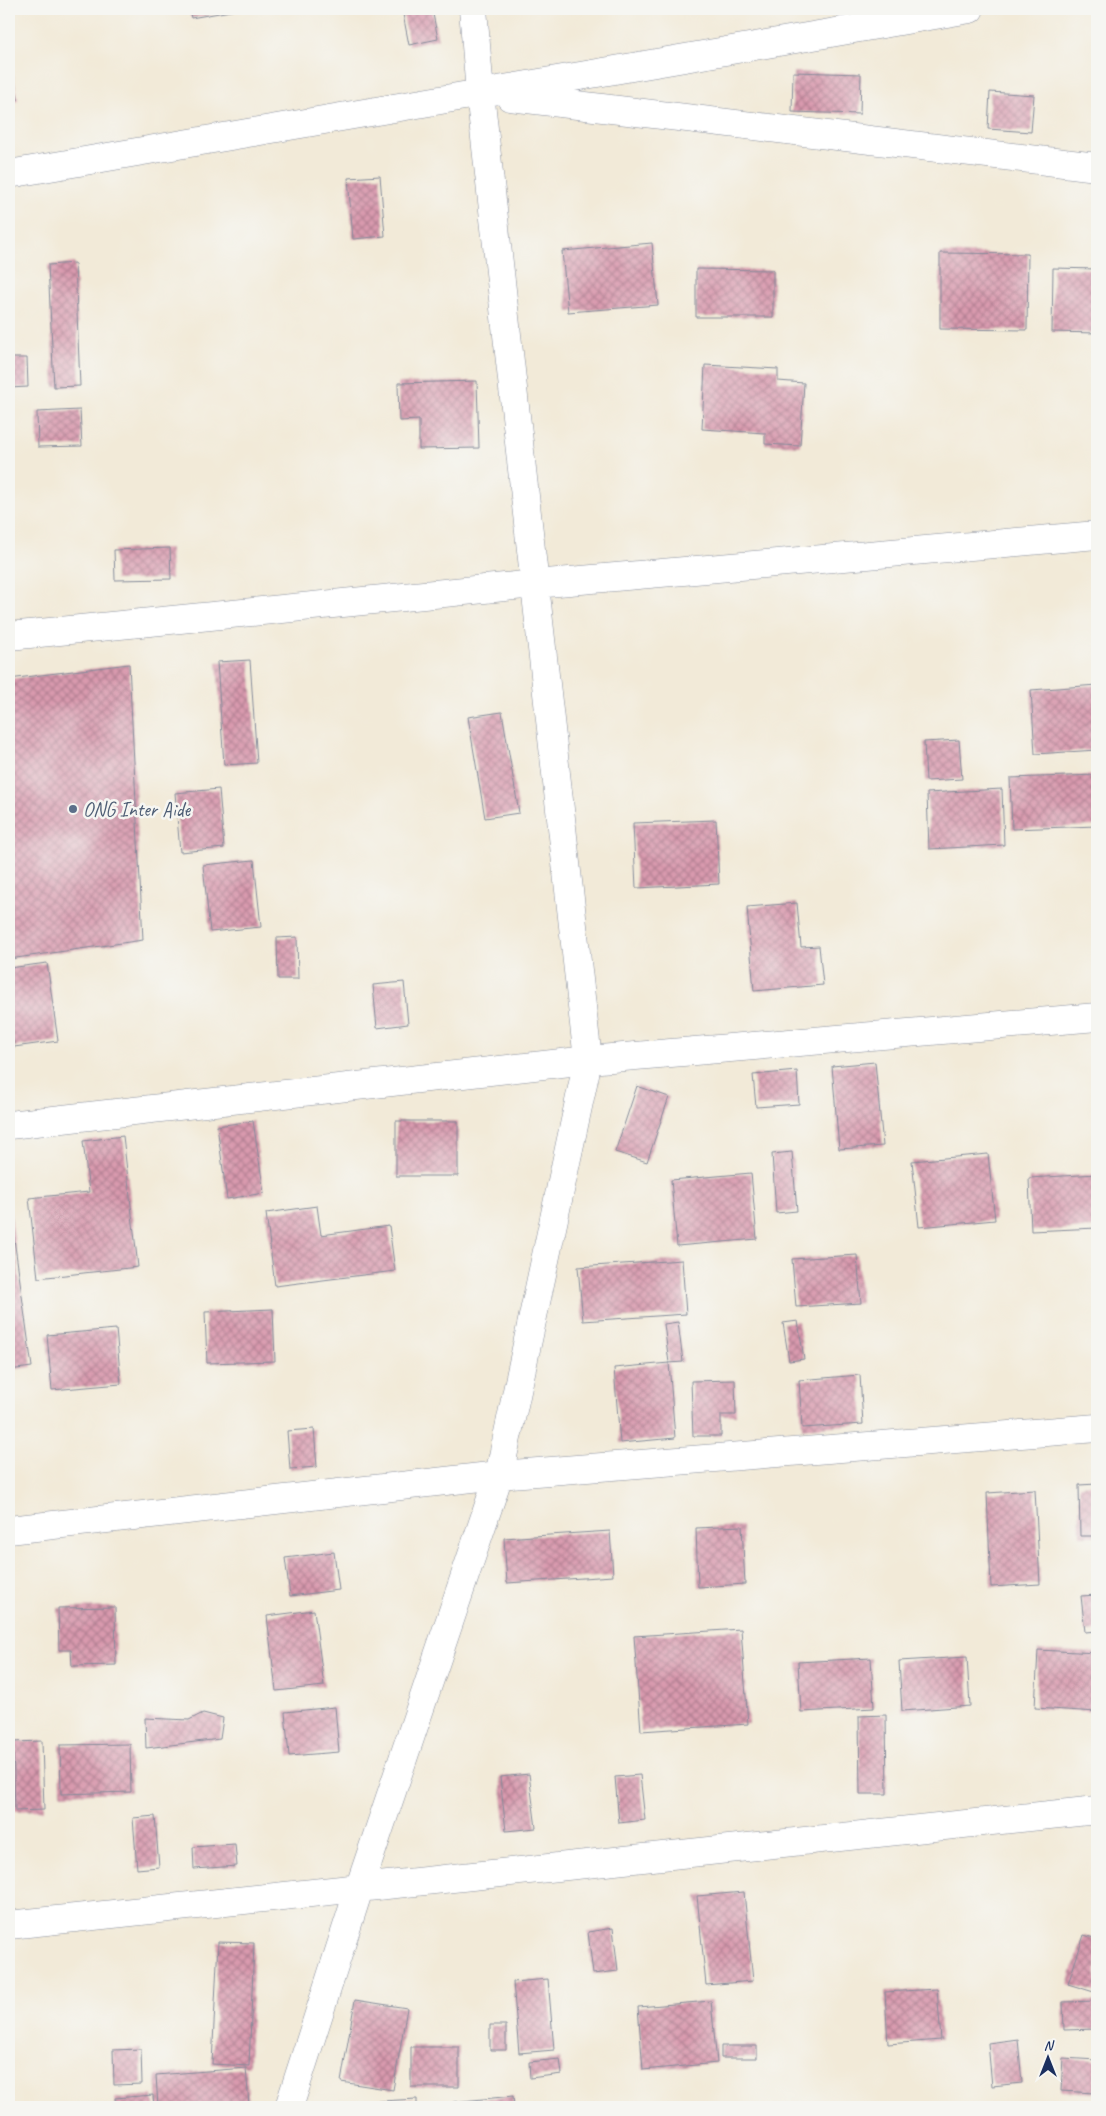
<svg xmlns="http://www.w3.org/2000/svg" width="1106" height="2116" viewBox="0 0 1106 2116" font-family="Caveat,sans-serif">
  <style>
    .building { fill: url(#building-cross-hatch) }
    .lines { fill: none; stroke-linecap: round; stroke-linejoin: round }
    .minor-casing { stroke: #868c9b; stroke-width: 29 }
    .minor { stroke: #fff; stroke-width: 28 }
    .service-dot { fill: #5c6f8a; stroke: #f6f6f2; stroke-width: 2 }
    .labels { text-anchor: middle; stroke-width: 5; stroke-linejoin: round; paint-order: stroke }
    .service-label { font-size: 20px; fill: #4e5e75; stroke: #f6f6f2; text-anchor: start }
  </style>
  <defs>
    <pattern id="building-cross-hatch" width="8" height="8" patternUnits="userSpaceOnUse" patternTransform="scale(1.25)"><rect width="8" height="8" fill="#d99aae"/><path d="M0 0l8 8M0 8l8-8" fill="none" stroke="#af7e91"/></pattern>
  </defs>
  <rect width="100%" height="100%" fill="#f6f6f2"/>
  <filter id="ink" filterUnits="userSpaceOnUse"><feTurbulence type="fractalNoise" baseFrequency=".02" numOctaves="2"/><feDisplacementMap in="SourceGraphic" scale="10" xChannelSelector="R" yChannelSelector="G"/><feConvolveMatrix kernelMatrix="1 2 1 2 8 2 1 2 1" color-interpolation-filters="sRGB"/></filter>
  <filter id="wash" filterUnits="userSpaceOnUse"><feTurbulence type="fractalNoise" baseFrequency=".0096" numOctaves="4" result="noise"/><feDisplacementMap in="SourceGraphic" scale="20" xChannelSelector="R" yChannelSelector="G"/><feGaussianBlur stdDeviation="1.12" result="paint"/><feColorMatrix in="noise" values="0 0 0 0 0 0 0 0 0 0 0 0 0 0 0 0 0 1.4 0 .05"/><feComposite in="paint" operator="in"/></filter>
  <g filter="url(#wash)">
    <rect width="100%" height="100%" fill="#f2ead8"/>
    <g id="blocks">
      <path class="building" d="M189,9h47v1l-45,8z
        M402,9h30l6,30 -29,6z
        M9,53l9,47 -9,2z
        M793,72l68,2 -1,40 -68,-2z
        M990,92l44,3 -3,37 -43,-3z
        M380,176l5,60 -32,3 -5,-61z
        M652,243l6,62 -90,7 -6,-61z
        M940,253l88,1 -1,76 -87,-1z
        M75,263l5,123 -26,1 -6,-122z
        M1053,268l44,1v64l-45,-1z
        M696,269l77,1v47h-77z
        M9,358h18l1,29 -19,1z
        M705,365l73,4v12l26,2 -4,63 -35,-2v-11l-63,-4z
        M477,381l2,67 -60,1v-29l-20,1 -1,-38z
        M80,410l2,36 -44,1 -1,-35z
        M170,548l1,31 -56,1 -1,-30z
        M250,660l7,103 -33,2 -7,-103z
        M129,664l14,276 -134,19v-280z
        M1097,685v65l-62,4 -4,-64z
        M502,712l17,101 -34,5 -17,-101z
        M959,740l3,39 -36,2 -2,-39z
        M1097,775v51l-85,3 -2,-51z
        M219,789l5,59 -44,4 -5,-59z
        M1002,789l2,56 -75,4 -2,-56z
        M716,820l3,64 -83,4 -3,-65z
        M254,860l7,67 -51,5 -7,-67z
        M797,903l4,44 18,-1 4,39 -69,6 -7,-84z
        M297,937l1,42h-20l-1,-41z
        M47,963l11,78 -44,6 -5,-39v-40z
        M404,982l4,42 -31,4 -4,-43z
        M875,1062l8,84 -44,3 -7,-83z
        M797,1071l2,33 -43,3 -3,-32z
        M637,1086l32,11 -22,65 -32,-10z
        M253,1121l11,72 -37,6 -10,-73z
        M396,1121h62v55h-62z
        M123,1136l15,131 -100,11 -9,-80 60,-6 -6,-51z
        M792,1152l5,59 -21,2 -4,-59z
        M988,1154l7,66 -76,7 -7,-66z
        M751,1173l6,66 -80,7 -6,-66z
        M1097,1174v54l-66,3 -2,-53z
        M9,1203l23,164 -23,3z
        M317,1206l4,29 68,-9 6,45 -120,15 -9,-73z
        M857,1255l4,48 -65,4 -4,-48z
        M682,1260l4,54 -103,7 -5,-54z
        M273,1309l2,52 -68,2 -2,-51z
        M798,1321l6,38 -15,2 -6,-38z
        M678,1322l5,40 -14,1 -5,-39z
        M116,1329l5,55 -69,6 -5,-55z
        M669,1363l6,75 -55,5 -6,-75z
        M860,1375l3,49 -61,4 -3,-48z
        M735,1380l1,35h-15v21h-28l-2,-55z
        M314,1429l3,38 -27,2 -3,-38z
        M1097,1484v52h-17l-1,-51z
        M1035,1490l5,94 -49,3 -4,-94z
        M742,1526l3,58 -47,3 -2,-59z
        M610,1531l3,45 -106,7 -3,-45z
        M334,1552l5,38 -49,6 -5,-38z
        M1097,1595v36l-12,1 -4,-36z
        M115,1607l1,58 -44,1 -1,-16h-12l-1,-42z
        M314,1610l10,76 -48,5 -9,-75z
        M741,1629l7,95 -107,7 -7,-95z
        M1038,1650l59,3v59l-62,-4z
        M967,1657l3,49 -68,5 -3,-50z
        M871,1658l3,50 -73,4 -3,-50z
        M335,1707l4,45 -50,4 -4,-44z
        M203,1713l20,5 -3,21 -74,9 -1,-30 44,2z
        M886,1715l1,79h-27l-1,-78z
        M42,1741l2,69 -29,1 -2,-69z
        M130,1744l1,48 -70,2 -1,-49z
        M529,1774l7,54 -30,3 -6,-54z
        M640,1775l5,45 -26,3 -4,-46z
        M155,1816l4,51 -22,2 -4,-51z
        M235,1844l2,22 -43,3 -1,-22z
        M744,1892l9,89 -47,4 -9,-89z
        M613,1928l5,43 -25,3 -5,-42z
        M1084,1935l13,4v54l-29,-9z
        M218,1942l36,1 -5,123 -37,-2z
        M548,1979l6,71 -35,3 -6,-71z
        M937,1989l4,51 -53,4 -3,-52z
        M355,2000l52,8 -14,82 -52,-8z
        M711,2001l6,62 -74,7 -5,-63z
        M1097,2001v28l-33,1 -1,-28z
        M490,2025h16v25h-16z
        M1018,2039l4,44 -30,3 -4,-43z
        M721,2046h36v12h-36z
        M411,2047h48v40h-48z
        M141,2049l1,35 -28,1 -1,-35z
        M1063,2058l34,2 -3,33 -33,-2z
        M560,2059l2,15 -32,4 -1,-16z
        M246,2068l3,37 -35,2h-56l-2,-32z
        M153,2095l1,12h-38l-1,-9z
        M513,2096l1,11h-60l-1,-5z
        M417,2099v8h-52l-1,-5z"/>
    </g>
  </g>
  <g filter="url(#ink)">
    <use href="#blocks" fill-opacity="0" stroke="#868c9b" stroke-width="1"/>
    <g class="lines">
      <g class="minor-casing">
        <path id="minor" d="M510,97l587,70
          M9,174l961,-165
          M9,636l526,-52 562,-49
          M9,1125l579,-65 509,-43
          M9,1530l490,-55 598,-47
          M9,1925l1088,-115
          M289,2107l71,-221 139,-411 89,-415 -108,-967 -7,-84"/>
      </g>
      <use href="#minor" class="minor"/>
    </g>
  </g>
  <circle class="service-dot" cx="73" cy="809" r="5"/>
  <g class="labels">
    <g class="service-label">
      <text x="83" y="816">ONG Inter Aide</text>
    </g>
  </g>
  <rect width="1106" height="2116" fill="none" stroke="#f6f6f2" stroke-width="30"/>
  <g transform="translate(1048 2058)" stroke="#f6f6f2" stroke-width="4" paint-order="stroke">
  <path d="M0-4L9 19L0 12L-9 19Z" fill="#1b2f5e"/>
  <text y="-8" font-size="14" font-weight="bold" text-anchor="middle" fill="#1b2f5e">N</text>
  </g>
</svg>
